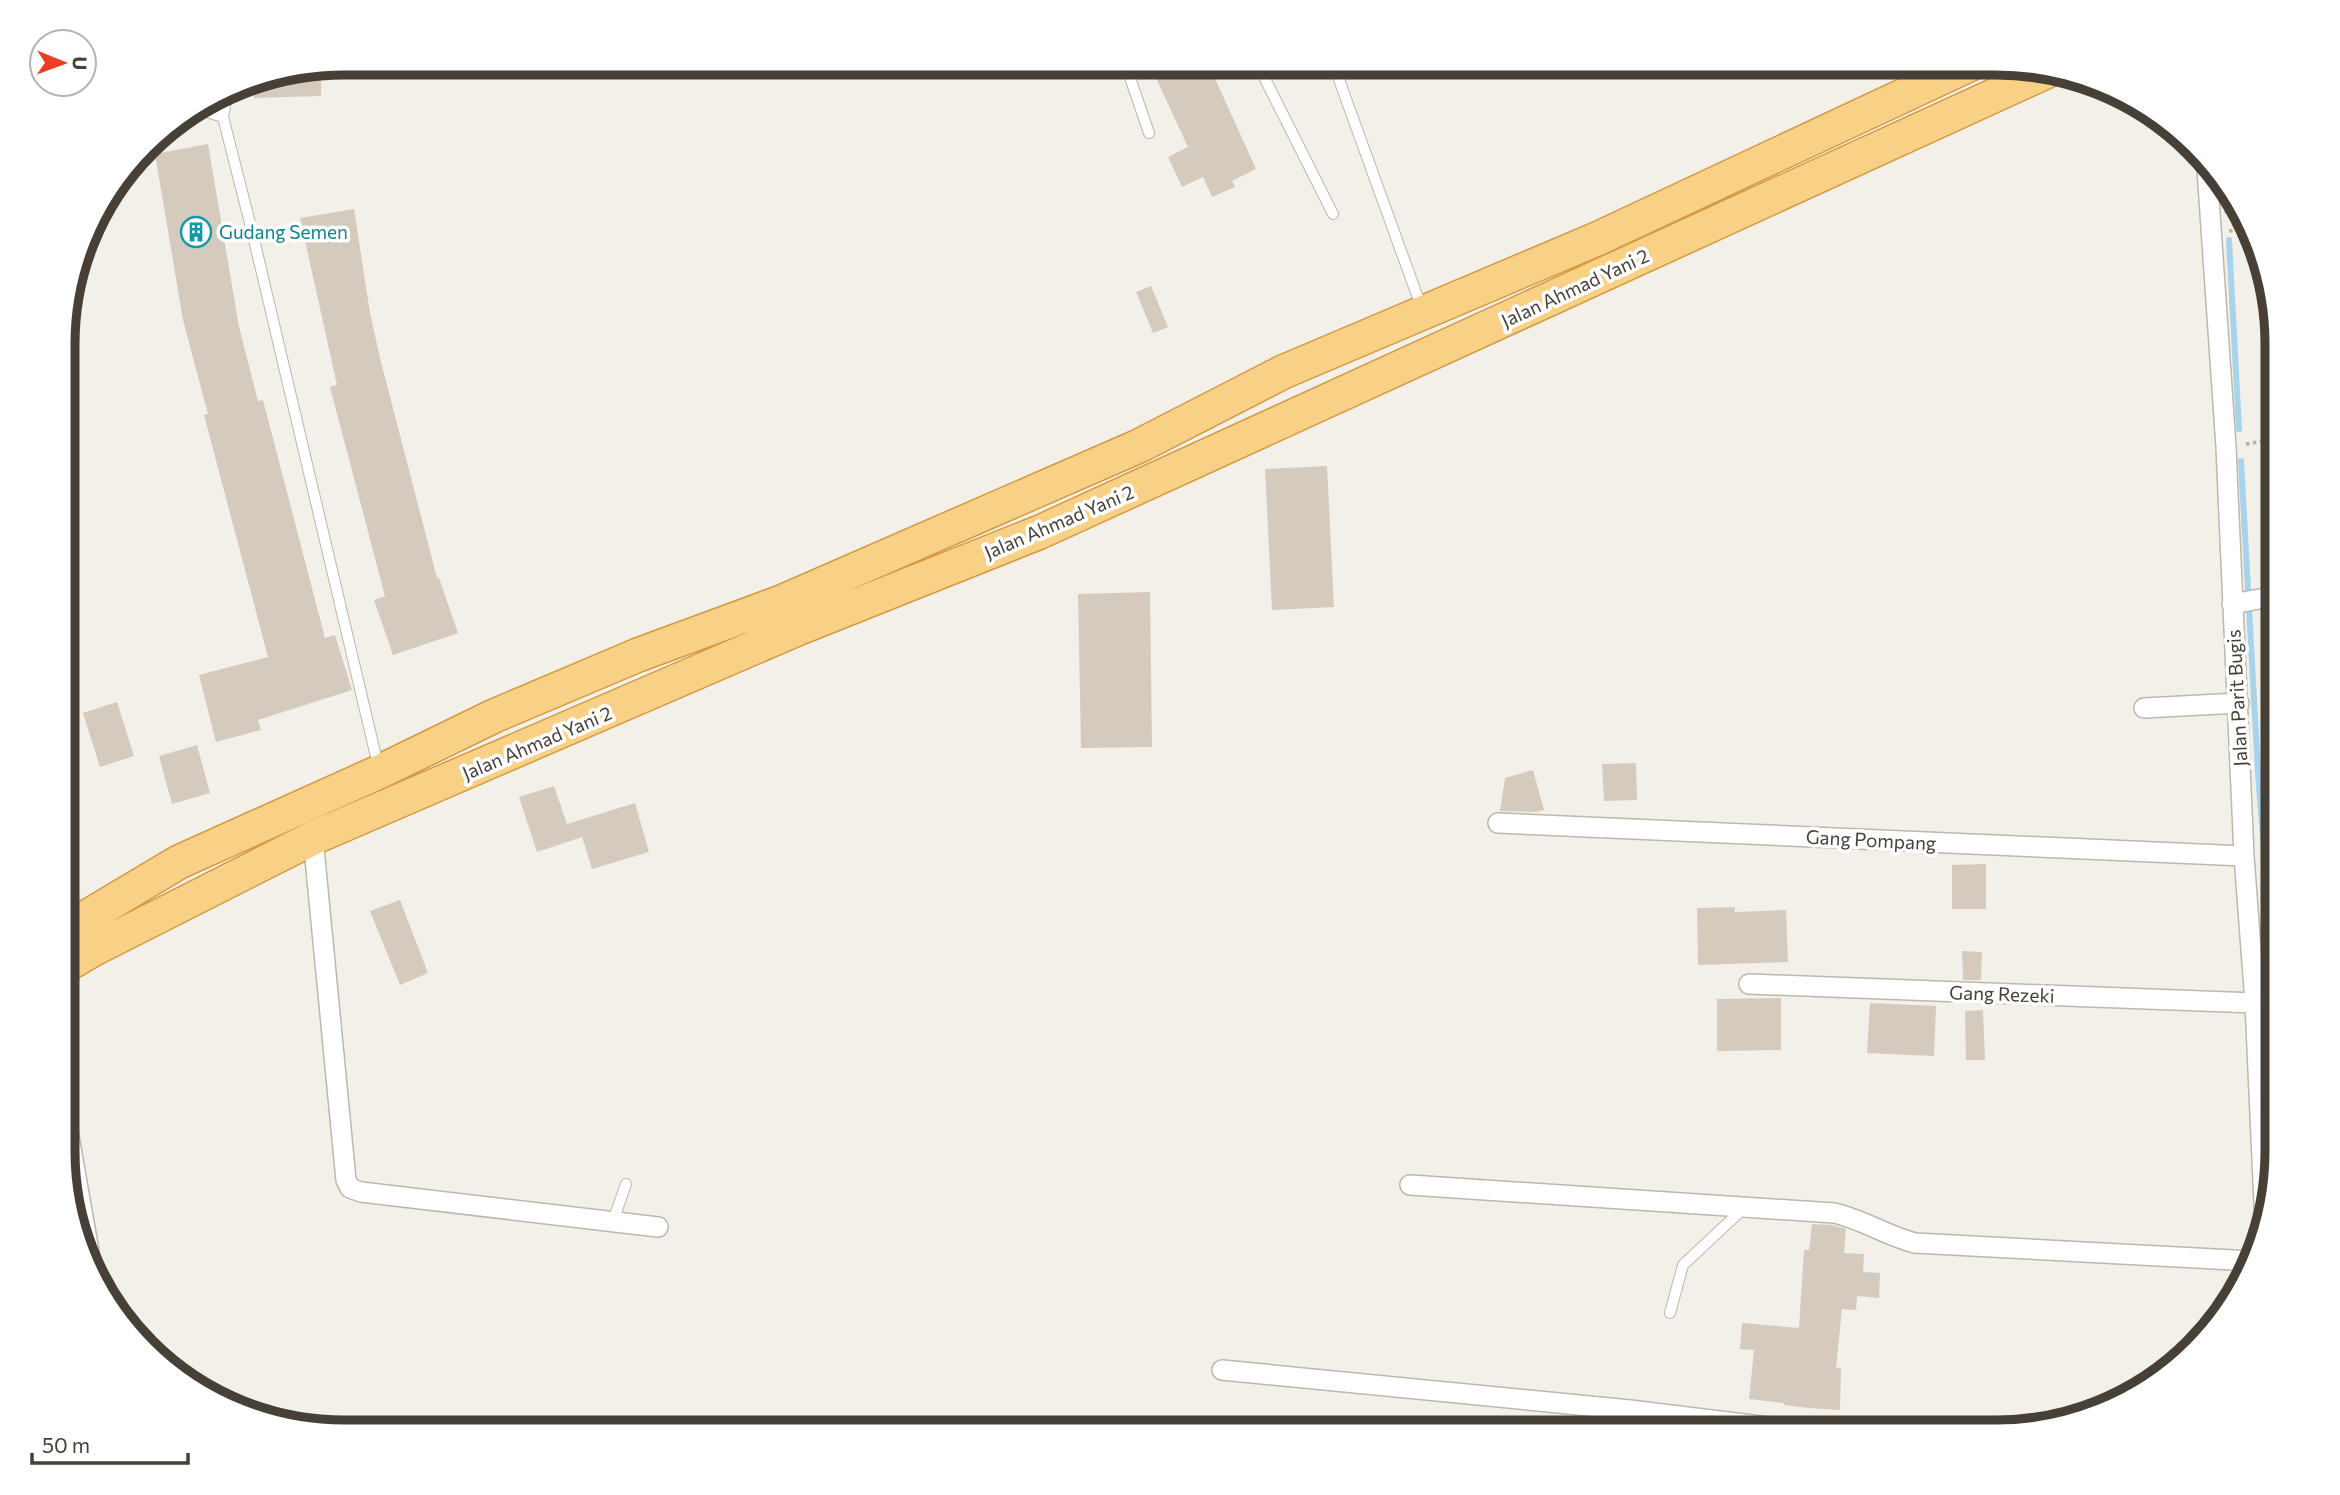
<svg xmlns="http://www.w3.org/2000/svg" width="2340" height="1495" viewBox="0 0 2340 1495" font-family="Commissioner,sans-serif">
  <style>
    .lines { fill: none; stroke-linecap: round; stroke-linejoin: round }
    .stream { stroke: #a8d3ed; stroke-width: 6 }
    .building { fill: #d4cbbe }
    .service-casing { stroke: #beb7ab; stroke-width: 12 }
    .minor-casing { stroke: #beb7ab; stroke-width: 22 }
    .trunk-casing { stroke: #d59a41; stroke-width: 36 }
    .path { stroke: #bfb29d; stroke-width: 3.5; stroke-dasharray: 3.5 3.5; stroke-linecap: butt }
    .service { stroke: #fff; stroke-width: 10 }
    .minor { stroke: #fff; stroke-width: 19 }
    .trunk { stroke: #f8d186; stroke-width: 33 }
    .labels { text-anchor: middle; stroke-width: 7; stroke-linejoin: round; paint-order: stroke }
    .culture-label { font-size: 19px; fill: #0d838f; stroke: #fff; text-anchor: start }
    .street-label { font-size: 19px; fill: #464037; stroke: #fff }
    .rim { fill: none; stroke: #464037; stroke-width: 9 }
  </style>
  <rect width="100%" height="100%" fill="#f3f0e9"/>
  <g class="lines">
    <path class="stream" d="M2226,189l1,22
      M2229,240l10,189
      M2241,461l17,311 18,235"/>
  </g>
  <path class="building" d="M1149,63h59l48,106 -24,12 3,6 -23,10 -9,-20 -21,10 -14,-30 20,-10z
    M321,68v28l-67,2 -1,-17z
    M208,144l31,183 19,74 5,-1 62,238 10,-3 17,55 -94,30 3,10 -45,12 -17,-67 69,-18 -64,-242 4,-1 -25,-94 -28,-166z
    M354,209l16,104 10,45 57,220h2l19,55 -65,22 -19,-55 11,-4 -55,-209 7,-2 -37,-167z
    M1151,286l17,41 -15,6 -17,-41z
    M1327,466l7,141 -62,3 -7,-141z
    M1150,592l2,155 -71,1 -3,-154z
    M117,702l17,54 -34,11 -17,-54z
    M197,745l13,48 -38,11 -13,-48z
    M1636,763l1,37 -33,1 -2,-37z
    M1533,770l11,40 -9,2 -35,-1 5,-33z
    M554,786l13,38 68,-21 14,49 -57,17 -10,-32 -45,15 -18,-55z
    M1986,864v45h-34v-44z
    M400,900l28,73 -28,12 -30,-74z
    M1735,907v5l51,-2 2,52 -90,3 -1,-57z
    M1962,951l20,1 -1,28h-18z
    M1781,998v52l-64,1v-52z
    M1870,1003l66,3 -2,50 -67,-3z
    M1983,1010l2,50h-19l-1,-49z
    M1812,1224l20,1 14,4 -2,24 20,1 -1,18 17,1 -1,25 -22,-2 -1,14 -14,-1 -6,59h5l-1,42 -31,-2 -25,-3v-2l-35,-4 5,-49 -14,-1 2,-26 57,5 5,-78h5z"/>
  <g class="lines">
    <g class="service-casing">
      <path id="service" d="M1125,63l24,70
        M1257,63l76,151
        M1333,63l89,246
        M228,90l-5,27 29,114 126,534
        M197,109l26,8
        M613,1221l13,-37
        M1670,1313l13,-48 62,-58"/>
    </g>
    <g class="minor-casing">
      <path id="minor" d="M2207,169l19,278 18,409 11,147 10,223
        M2232,604l44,-8
        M2144,708l95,-5
        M1498,823l746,33
        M313,838l33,342 4,8 11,4 297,35
        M1749,984l506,19
        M2256,1014l20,-4
        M65,1114l24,137
        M1410,1185l424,28c28,6 53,23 81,30l337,18
        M1222,1370l408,40 173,21"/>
    </g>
    <g class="trunk-casing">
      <path id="trunk" d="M65,930l114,-68 200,-90 115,-56 144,-61 141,-52 360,-157 144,-74 316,-134 374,-175
        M65,966l29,-17 219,-111 484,-209 243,-97 1010,-462"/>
    </g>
    <path class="path" d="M2229,231l18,-3
      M2246,444l30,-5"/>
    <use href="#service" class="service"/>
    <use href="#minor" class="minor"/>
    <use href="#trunk" class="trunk"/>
  </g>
  <defs>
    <g id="building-ring" transform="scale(1.575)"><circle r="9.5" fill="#fff" stroke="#0f9aa8" stroke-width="1.5"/><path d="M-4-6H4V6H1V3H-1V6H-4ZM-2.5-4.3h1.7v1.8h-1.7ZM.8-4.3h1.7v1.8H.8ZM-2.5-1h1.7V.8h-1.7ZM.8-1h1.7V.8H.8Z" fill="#0f9aa8"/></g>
  </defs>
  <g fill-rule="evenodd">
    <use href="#building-ring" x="196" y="232"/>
  </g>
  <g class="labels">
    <g class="culture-label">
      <text x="219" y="239">Gudang Semen</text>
    </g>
    <g class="street-label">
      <text transform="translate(1575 288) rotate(-25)" y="7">Jalan Ahmad Yani 2</text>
      <text transform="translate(1059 522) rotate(-23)" y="7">Jalan Ahmad Yani 2</text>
      <text transform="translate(2237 698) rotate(-93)" y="7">Jalan Parit Bugis</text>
      <text transform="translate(537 743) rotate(-23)" y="7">Jalan Ahmad Yani 2</text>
      <text transform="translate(1871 840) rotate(3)" y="7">Gang Pompang</text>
      <text transform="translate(2002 994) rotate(2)" y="7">Gang Rezeki</text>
    </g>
  </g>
  <path d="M0 0H2340V1495H0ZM344 75H1996A269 269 0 0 1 2265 344V1151A269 269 0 0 1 1996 1420H344A269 269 0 0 1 75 1151V344A269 269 0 0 1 344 75Z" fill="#fff" fill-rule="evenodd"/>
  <path class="rim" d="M344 75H1996A269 269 0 0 1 2265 344V1151A269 269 0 0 1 1996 1420H344A269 269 0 0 1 75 1151V344A269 269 0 0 1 344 75Z"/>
  <g transform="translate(63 63) rotate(91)"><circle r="33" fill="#ffffff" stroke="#b5b3af" stroke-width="2"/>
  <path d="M0-5L12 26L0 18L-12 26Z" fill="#ee3d25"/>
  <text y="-10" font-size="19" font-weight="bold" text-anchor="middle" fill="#464037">U</text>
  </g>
  <path d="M32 1453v10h156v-10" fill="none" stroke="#464037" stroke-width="3.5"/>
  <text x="42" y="1453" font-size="21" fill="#464037" stroke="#ffffff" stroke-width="5" paint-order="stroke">50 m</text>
</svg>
